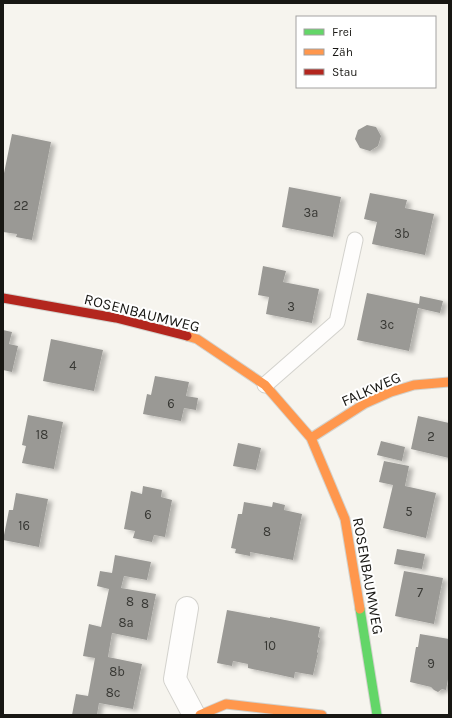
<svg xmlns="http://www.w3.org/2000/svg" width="452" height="718" viewBox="0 0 452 718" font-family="Karla,sans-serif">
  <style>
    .building { fill: #9a9995; filter: url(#shadow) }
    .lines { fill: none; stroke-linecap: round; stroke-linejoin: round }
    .lane-casing { stroke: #d3d2cd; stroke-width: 17 }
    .street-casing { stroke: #d3d2cd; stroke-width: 24 }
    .fast-casing { stroke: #d3d2cd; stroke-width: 11 }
    .slow-casing { stroke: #d3d2cd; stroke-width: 11 }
    .jam-casing { stroke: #d3d2cd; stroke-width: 11 }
    .lane { stroke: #fefdfc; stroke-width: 15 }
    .street { stroke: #fefdfc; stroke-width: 22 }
    .fast { stroke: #63d668; stroke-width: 9 }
    .slow { stroke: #ff974d; stroke-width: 9 }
    .jam { stroke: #b3261e; stroke-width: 9 }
    .labels { text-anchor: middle; stroke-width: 4; stroke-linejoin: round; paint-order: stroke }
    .number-label { font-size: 13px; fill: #383834 }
    .street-label { font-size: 15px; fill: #181713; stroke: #fff }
  </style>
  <defs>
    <filter id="shadow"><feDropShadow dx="4.5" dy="2.5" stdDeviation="2" flood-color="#0004"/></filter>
  </defs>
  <rect width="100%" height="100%" fill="#f6f4ee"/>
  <path class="building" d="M367,125l9,2 5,9 -3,10 -8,5 -10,-3 -5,-9 3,-9z
    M12,134l39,8 -19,98 -16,-3 1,-3 -14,-2v-54z
    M289,187l52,10 -8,40 -51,-10z
    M370,193l37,7 -2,8 29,6 -9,41 -53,-11 5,-22 -13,-3z
    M263,266l23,5 -3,11 36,7 -7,34 -46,-9 3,-17 -11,-2z
    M367,293l52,11 1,-8 23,5 -3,12 -22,-5 -9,43 -52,-11z
    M3,330l9,2 -3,12 9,2 -6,26 -9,-2z
    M51,339l52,11 -9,41 -51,-10z
    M155,376l34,6 -3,14 12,2 -2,12 -12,-2 -3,13 -38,-7 4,-20 4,1z
    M28,415l35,7 -9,47 -32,-6 4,-17 -4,-1z
    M418,416l31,7v35l-38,-9z
    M381,441l24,6 -3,14 -25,-6z
    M238,443l23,5 -5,22 -23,-4z
    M384,461l25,5 -4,20 31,7 -10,45 -43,-10 10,-43 -14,-3z
    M143,486l19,4 -1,7 11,3 -7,37 -11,-2 -2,7 -19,-4 2,-7 -11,-2 7,-38 11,3z
    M16,493l32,6 -9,48 -36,-7 6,-30h4z
    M244,502l28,5 1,-5 12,3 -1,5 18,4 -9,46 -43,-8v4l-15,-3 1,-4 -5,-1 7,-34h4z
    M397,549l28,5 -3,15 -28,-5z
    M115,555l36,7 -4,18 -23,-4 -3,12 35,6 -9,46 -35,-7 -4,24 34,7 -9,45 -34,-6 -2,12h-25l4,-21 12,2 7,-38 -12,-2 6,-32 12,3 8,-38 -12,-3 3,-15 12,2z
    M404,571l39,7 -9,46 -39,-8z
    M227,610l43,8v-1l50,10 -2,10 2,1 -3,14 1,1 -5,22 -18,-3 -1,6 -46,-10v-4l-15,-3 -1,5 -15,-3z
    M420,634l29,5v35l-3,16 -4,-1 -4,3 -4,-2 -3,-3 -21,-5 6,-35h2z"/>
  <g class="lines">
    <g class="lane-casing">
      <path id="lane" d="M265,385l72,-63 18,-82"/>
    </g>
    <g class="street-casing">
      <path id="street" d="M187,608l-12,71 19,36"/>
    </g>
    <g class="fast-casing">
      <path id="fast" d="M360,609l17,106"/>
    </g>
    <g class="slow-casing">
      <path id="slow" d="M187,336l10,3 68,46 46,53 34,81 15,90
        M311,438l53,-34 27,-12 23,-7 35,-3
        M200,715l26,-11 96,11"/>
    </g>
    <g class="jam-casing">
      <path id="jam" d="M3,298l113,20 71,18"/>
    </g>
    <use href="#lane" class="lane"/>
    <use href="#street" class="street"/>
    <use href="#fast" class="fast"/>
    <use href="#slow" class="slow"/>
    <use href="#jam" class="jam"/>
  </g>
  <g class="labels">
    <g class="number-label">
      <text x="21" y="210">22</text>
      <text x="311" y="217">3a</text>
      <text x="402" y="238">3b</text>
      <text x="291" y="311">3</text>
      <text x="387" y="329">3c</text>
      <text x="73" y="370">4</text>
      <text x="171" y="408">6</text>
      <text x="42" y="439">18</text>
      <text x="431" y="441">2</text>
      <text x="409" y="516">5</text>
      <text x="148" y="519">6</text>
      <text x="24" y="530">16</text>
      <text x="267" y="536">8</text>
      <text x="420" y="597">7</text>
      <text x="130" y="606">8</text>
      <text x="145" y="608">8</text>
      <text x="126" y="627">8a</text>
      <text x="270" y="650">10</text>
      <text x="431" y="668">9</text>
      <text x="117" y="676">8b</text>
      <text x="113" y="697">8c</text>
    </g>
    <g class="street-label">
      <text transform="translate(142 313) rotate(14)" y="5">ROSENBAUMWEG</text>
      <text transform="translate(371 389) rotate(-24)" y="5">FALKWEG</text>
      <text transform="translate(368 576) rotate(80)" y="5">ROSENBAUMWEG</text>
    </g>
  </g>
  <rect width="452" height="718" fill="none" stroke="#181713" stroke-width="8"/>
  <rect x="296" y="16" width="140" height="72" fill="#ffffff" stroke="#a3a2a1"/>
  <rect x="304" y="29" width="20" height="6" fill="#63d668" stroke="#a3a2a1"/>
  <text x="332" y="36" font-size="12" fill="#181713">Frei</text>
  <rect x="304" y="49" width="20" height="6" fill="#ff974d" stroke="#a3a2a1"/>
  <text x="332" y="56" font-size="12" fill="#181713">Zäh</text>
  <rect x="304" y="69" width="20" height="6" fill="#b3261e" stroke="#a3a2a1"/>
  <text x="332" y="76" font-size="12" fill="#181713">Stau</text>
</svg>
